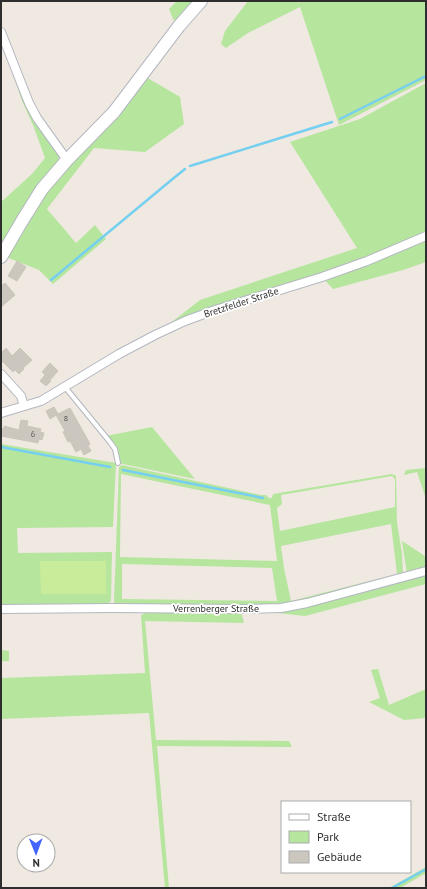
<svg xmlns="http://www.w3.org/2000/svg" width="427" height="889" viewBox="0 0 427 889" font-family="'PT Sans',sans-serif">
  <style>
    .green { fill: #b6e59e; fill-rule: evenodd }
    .pitch { fill: #c9ec9a }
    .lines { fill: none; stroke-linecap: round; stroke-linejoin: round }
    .stream { stroke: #75cff0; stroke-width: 2.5 }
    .building { fill: #cbc7bf; stroke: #cbc5ba }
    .lane-casing { stroke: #b4b7c1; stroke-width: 6 }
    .street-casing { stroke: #b4b7c1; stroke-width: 10 }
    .secondary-casing { stroke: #b4b7c1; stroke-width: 14 }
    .lane { stroke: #fff; stroke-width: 4 }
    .street { stroke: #fff; stroke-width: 8 }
    .secondary { stroke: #fff; stroke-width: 12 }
    .labels { text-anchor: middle; stroke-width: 3.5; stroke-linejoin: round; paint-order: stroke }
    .number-label { font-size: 8px; fill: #555452 }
    .street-label { font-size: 10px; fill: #2e2e2e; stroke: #fff }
  </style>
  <rect width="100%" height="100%" fill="#efe9e1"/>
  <path class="green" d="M177,1h24l-22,25 -6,-7 -4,-10z
    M248,1h50l1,3v-3h127v79l-87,45 -39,-118 -52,26 -22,15 -5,-4 4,-13z
    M1,39l58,117 -1,9 -57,86v-49l31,-28 13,-16 -12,-33 -11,-24z
    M146,77l34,20 4,27 -39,28 -51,-4 -47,61 29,34 19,-18 11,14 -53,45 -14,-14 -33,-13 40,-66z
    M426,83v179l-23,8 -70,19 -11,-12 -167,58 45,-35 157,-52 -67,-106 70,-23z
    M152,427l43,52 -77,-16 -1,-7 -11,-20z
    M1,444l115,19 -3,64 -96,1 1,25 94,-1 -1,49 -5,4 -105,2z
    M122,465l139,30h5l3,3h3l1,-4 119,-20 4,2 1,47 5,30 1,20 -2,2 -96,26 -26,4h-163l-2,-3 5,-135zM121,474l149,31 7,56 -157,-4zM392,476l3,3v28l-115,24 -3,-23 5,-4 -1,-9zM391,524l6,50 -106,27 -7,-33 -3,-22zM122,564l150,4 5,33 -155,-2z
    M426,468v31l-9,-27 -13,3 2,-5z
    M402,541l23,15 1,-1v13l-19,6z
    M426,574v10l-121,32 -28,-3h-30l2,-2z
    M148,611l90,1 4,3 2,8 -99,-2 11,119 133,1 3,6 -135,-1 12,142h-4l-16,-175 -148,6v-41l144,-5 -4,-58 3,-1z
    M1,650l8,1v10h-8z
    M378,669l11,36 37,-16v29l-22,2 -35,-18 11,-4 -9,-28z
    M426,867v6l-26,15h-11z"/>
  <path class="pitch" d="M40,561h66v33h-65z"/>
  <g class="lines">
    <path class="stream" d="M340,119l86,-43
      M190,166l142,-44
      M51,280l124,-103 10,-8
      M1,447l109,20
      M123,470l140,28
      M392,888l34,-19"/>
  </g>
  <path class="building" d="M17,261l9,6 -9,14 -9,-5z
    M5,283l10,12 -14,12v-21z
    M6,348l6,8 8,-8 12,12 -9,8 1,1 -5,5 -4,-4 -2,2 -12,-12v-7z
    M50,363l8,8 -8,9 1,1 -5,5 -6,-5 5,-6 -3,-3z
    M54,407l4,7 -8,5 -4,-8z
    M70,408l20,36 -2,2 3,5 -7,4 -3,-6 -5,3 -6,-11 -2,1 -5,-10 2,-1 -9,-16z
    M21,420l7,1 -1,5 14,3 -1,3 4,1 -2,7 -3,-1 -1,4 -37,-7v-8l3,1v-3l15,4z"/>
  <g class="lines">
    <g class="lane-casing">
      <path id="lane" d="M65,387l45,55 5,7 3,14"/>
    </g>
    <g class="street-casing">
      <path id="street" d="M1,32l28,71 8,15 30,42
        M1,374l20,22 3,10
        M1,413l40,-12 78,-47 36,-19 30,-14 30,-11 107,-33 45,-16 59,-25
        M1,609l111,-1 130,1 39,-1 26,-5 119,-32"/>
    </g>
    <g class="secondary-casing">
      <path id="secondary" d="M1,257l21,-36 20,-32 25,-29 47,-48 65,-86 22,-25"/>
    </g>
    <use href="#lane" class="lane"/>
    <use href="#street" class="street"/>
    <use href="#secondary" class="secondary"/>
  </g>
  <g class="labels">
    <g class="number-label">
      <text x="66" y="421">8</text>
      <text x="33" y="437">6</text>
    </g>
    <g class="street-label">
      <text transform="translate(241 302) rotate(-18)" y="4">Bretzfelder Straße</text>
      <text x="216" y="612">Verrenberger Straße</text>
    </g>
  </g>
  <rect width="427" height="889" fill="none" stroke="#2e2e2e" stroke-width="4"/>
  <rect x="281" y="801" width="130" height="72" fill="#ffffff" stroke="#ababab"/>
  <rect x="289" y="814" width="20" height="6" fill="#ffffff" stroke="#ababab"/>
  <text x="317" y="821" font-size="12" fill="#2e2e2e">Straße</text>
  <rect x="289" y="831" width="20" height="12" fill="#b6e59e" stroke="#ababab"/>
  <text x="317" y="841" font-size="12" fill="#2e2e2e">Park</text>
  <rect x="289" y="851" width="20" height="12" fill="#cbc7bf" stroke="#ababab"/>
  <text x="317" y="861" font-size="12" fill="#2e2e2e">Gebäude</text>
  <g transform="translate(36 853) rotate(179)"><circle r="19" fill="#ffffff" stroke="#ababab"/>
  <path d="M0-3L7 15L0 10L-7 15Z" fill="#4264fb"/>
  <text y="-6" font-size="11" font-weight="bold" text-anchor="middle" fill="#2e2e2e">N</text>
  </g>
</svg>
